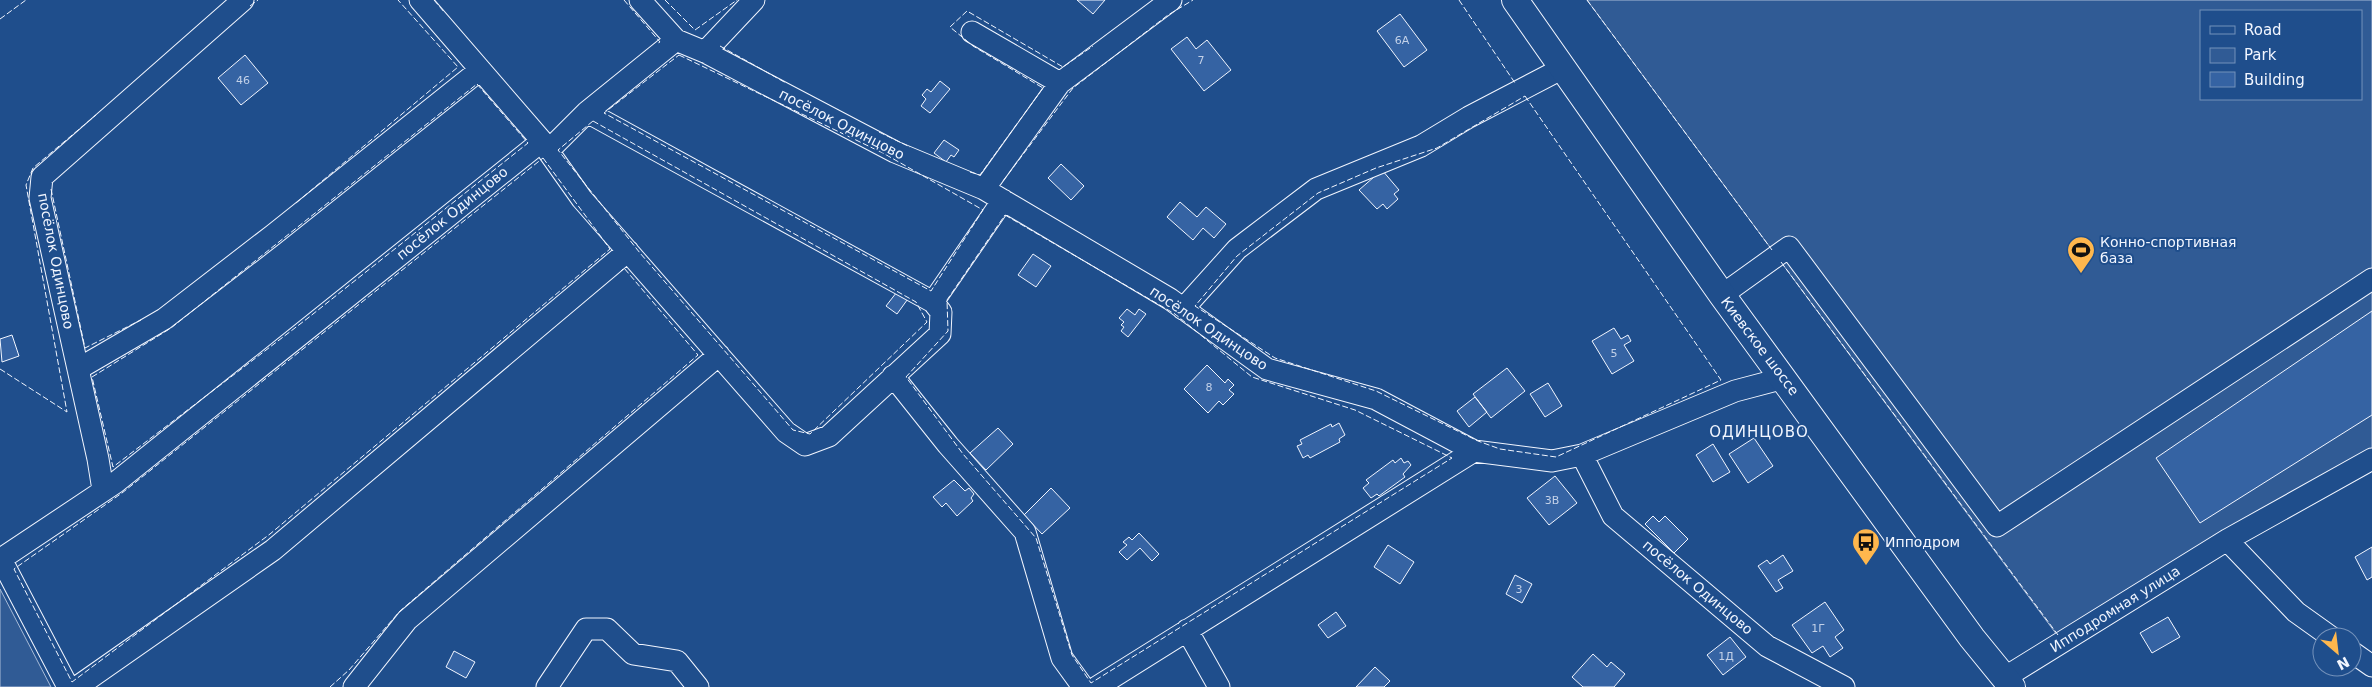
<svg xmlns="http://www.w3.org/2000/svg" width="2372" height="687" viewBox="0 0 2372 687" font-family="'DejaVu Sans',sans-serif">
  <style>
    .green { fill: #305b95; stroke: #a8bbd7; fill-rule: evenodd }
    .building { fill: #3563a3; stroke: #f2f6ff }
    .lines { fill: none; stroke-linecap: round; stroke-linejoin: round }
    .minor-casing { stroke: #f2f6ff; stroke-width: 23 }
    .major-casing { stroke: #f2f6ff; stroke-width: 28 }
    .minor { stroke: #1f4e8c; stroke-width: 21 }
    .major { stroke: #1f4e8c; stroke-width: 26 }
    .fence { stroke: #f2f6ff; stroke-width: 1; stroke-dasharray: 6 2.5; stroke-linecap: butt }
    .labels { text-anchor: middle; stroke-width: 4; stroke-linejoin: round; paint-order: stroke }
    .number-label { font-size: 11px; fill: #c3d1e8 }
    .street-label { font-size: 14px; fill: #f2f6ff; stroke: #1f4e8c }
    .poi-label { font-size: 14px; fill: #f2f6ff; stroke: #1f4e8c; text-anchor: start }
    .neighbourhood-label { font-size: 15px; letter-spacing: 1px; fill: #f2f6ff; stroke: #1f4e8c }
  </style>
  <rect width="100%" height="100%" fill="#1f4e8c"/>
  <path class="green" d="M1587,0h785v449l-315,186zM2201,11h160v88h-160z
    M0,589l51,98h-51z"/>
  <path class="building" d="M1077,0h28l-12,14z
    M1400,14l27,36 -23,17 -27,-36z
    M1187,37l9,12 11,-9 24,30 -27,21 -33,-42z
    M245,55l23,28 -27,22 -23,-27z
    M940,81l10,8 -20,24 -9,-7 5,-7 -4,-4 5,-6 4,3z
    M944,140l15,10 -5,7 -3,-2 -5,7 -12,-9z
    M1061,164l23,22 -13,14 -23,-22z
    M1382,170l17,20 -5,4 4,5 -11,10 -4,-5 -6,5 -18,-19z
    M1180,202l17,15 9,-10 20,17 -12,14 -11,-10 -10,12 -26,-23z
    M1033,254l18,12 -15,21 -18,-12z
    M900,288l10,8 -13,18 -11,-8z
    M1127,309l8,6 4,-6 7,5 -18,23 -7,-6 3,-4 -3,-2 3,-3 -5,-4z
    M2372,311v104l-172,108 -44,-65z
    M1614,328l7,11 7,-4 3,6 -7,4 10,16 -22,13 -20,-33z
    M12,335l7,21 -17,6 -2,-23z
    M1207,365l18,18 3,-4 6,6 -5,5 5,4 -11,11 -4,-4 -11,12 -24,-24z
    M1507,368l18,23 -34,27 -18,-24z
    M1548,383l14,23 -17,11 -15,-23z
    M1475,397l12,15 -18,15 -12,-16z
    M1339,423l6,12 -6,4 1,3 -30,16 -2,-3 -5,3 -6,-12 5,-2 -2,-4 31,-16 1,3z
    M998,428l15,16 -27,26 -16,-17z
    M1754,438l19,28 -25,17 -19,-29z
    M1713,444l17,28 -17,10 -17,-27z
    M1401,458l3,5 4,-2 3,4 -8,9 2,3 -26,19 -2,-2 -6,4 -8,-10 6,-5 -3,-3 27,-20 2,3z
    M1555,476l22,27 -28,22 -22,-27z
    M954,480l11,11 4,-3 5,6 -3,4 2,3 -16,15 -11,-13 -4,4 -9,-10z
    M1051,488l19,20 -28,26 -18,-19z
    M1653,516l6,6 6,-6 23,23 -14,14 -29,-29z
    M1139,533l20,21 -7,7 -12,-13 -13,12 -8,-8 8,-7 -4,-3 6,-5 3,3z
    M1388,545l26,17 -14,22 -26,-17z
    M2372,547v30l-5,3 -12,-23z
    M1783,555l10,16 -15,9 5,8 -7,4 -18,-26 9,-6 3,4z
    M1515,575l17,9 -10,19 -16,-9z
    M1825,602l19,28 -9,7 8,11 -13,9 -7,-11 -11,7 -20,-28z
    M1336,612l10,14 -18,12 -10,-13z
    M2168,617l12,20 -28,16 -12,-20z
    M1730,637l16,20 -23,18 -16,-20z
    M454,651l21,11 -9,16 -20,-11z
    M1593,654l14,13 4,-5 14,12 -11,13h-31l-11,-10z
    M1375,667l15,14 -6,6h-28z"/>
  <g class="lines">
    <g class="minor-casing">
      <path id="minor" d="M420,0l122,141
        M640,0l36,40 29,12 190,100 89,37 186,110 97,70 109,30 98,52
        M972,32l88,51
        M705,52l49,-52
        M548,151l34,48 204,233 19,13 24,-9 111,-102 1,-22 -8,-10 -346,-190
        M984,189l76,-106 111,-83
        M1722,295l67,-48 208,279 375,-247
        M933,302l70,-102
        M1183,309l54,-60 79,-60 105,-43 48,-29 94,-49
        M78,369l86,-50 109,-84 207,-165
        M893,376l55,69 77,87 37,126 21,29
        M1582,455l31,61 154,130 77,41
        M103,490l-5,-31 -58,-261 2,-21 201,-177
        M2227,540l69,72 35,25
        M1187,630l32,57
        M2352,652l20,14
        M2004,678l223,-138 145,-81
        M68,687l-67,-128 114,-76 427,-342 6,10 39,-39 89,-72
        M77,687l196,-137 355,-299
        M354,687l53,-67 312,-265
        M547,687l39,-58h21l26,25 44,7 21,26
        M1097,687l377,-236 78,10 30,-6 153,-64 49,-13"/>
    </g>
    <g class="major-casing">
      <path id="major" d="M1515,0l207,295 250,343 40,49"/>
    </g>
    <use href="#minor" class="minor"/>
    <use href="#major" class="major"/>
    <path class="fence" d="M434,0l11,13
      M624,0l36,42 -2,1
      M665,0l30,30 42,-30
      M1459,0l56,83
      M1587,0l185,250
      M250,6l8,-6
      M0,19l26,-19
      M720,46l66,37
      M679,55l204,98 100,57 -52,81 -327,-178z
      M477,84l51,59 -220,175 -195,149 -21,-90 79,-49z
      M1525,96l196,284 -165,77 -56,-8 -22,-8 -102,-50 -101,-33 -80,-52 42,-50 81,-63 58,-25 61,-20z
      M593,121l323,181 11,20 -117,112 -17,-4 -153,-177 -82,-103z
      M879,132l31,15
      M543,158l67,91 -340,285 -198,148 -58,-113 108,-76z
      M970,172l10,3 63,-87 -70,-42 -23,-19 17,-16 96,56 30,-21
      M1003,181l70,-93 95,-73 25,-15
      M51,189l34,159 56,-28
      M296,203l162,-136 -60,-67
      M1005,215l170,99 77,63 103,33 97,48 -361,225 -19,-28 -36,-117 -73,-84 -57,-77 42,-46 -1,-31z
      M1781,262l277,373
      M0,369l67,43 -41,-227 7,-17 63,-53
      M330,687l19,-17 51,-59 298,-256 -74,-87 -3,3"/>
  </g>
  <defs>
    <g id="stadium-pin" transform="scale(1.4375)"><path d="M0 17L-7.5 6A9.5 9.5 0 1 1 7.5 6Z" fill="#ffb74d" stroke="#1f4e8c"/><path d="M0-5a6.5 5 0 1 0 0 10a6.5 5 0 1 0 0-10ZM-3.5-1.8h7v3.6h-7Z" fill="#111"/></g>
    <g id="bus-pin" transform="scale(1.4375)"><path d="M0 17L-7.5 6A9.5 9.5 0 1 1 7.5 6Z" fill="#ffb74d" stroke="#1f4e8c"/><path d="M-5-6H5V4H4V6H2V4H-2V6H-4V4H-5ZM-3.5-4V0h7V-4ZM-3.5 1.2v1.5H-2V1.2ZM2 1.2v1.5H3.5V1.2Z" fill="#111"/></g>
  </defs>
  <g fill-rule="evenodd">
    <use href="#stadium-pin" x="2081" y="250"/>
    <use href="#bus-pin" x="1866" y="542"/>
  </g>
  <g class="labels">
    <g class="number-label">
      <text x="1402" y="44">6А</text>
      <text x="1201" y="64">7</text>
      <text x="243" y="84">46</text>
      <text x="1614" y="357">5</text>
      <text x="1209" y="391">8</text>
      <text x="1552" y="504">3В</text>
      <text x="1519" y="593">3</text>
      <text x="1818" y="632">1Г</text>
      <text x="1726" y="660">1Д</text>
    </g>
    <g class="street-label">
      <text transform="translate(842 124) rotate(27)" y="5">посёлок Одинцово</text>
      <text transform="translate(452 213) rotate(-39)" y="5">посёлок Одинцово</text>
      <text transform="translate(56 261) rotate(79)" y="5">посёлок Одинцово</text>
      <text transform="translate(1209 328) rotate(34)" y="5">посёлок Одинцово</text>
      <text transform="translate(1760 346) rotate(53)" y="5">Киевское шоссе</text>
      <text transform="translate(1698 587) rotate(40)" y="5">посёлок Одинцово</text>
      <text transform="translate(2115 609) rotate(-32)" y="5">Ипподромная улица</text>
    </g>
    <g class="poi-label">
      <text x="2100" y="247">Конно-спортивная<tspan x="2100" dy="16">база</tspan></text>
      <text x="1885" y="547">Ипподром</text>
    </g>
    <g class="neighbourhood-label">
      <text x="1759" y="437">ОДИНЦОВО</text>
    </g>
  </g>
  <rect x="2200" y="10" width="162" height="90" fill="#1f4e8c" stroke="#7391ba"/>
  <rect x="2210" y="26" width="25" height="8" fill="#1f4e8c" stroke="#7391ba"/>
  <text x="2244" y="35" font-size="15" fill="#f2f6ff">Road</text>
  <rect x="2210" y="48" width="25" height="15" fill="#305b95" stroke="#7391ba"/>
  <text x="2244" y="60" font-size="15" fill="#f2f6ff">Park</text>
  <rect x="2210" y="72" width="25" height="15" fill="#3563a3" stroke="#7391ba"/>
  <text x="2244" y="85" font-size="15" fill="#f2f6ff">Building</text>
  <g transform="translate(2337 652) rotate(152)"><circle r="24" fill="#1f4e8c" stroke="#7391ba"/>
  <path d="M0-4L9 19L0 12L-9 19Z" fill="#ffb74d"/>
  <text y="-8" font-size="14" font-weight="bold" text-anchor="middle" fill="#f2f6ff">N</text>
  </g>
</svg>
